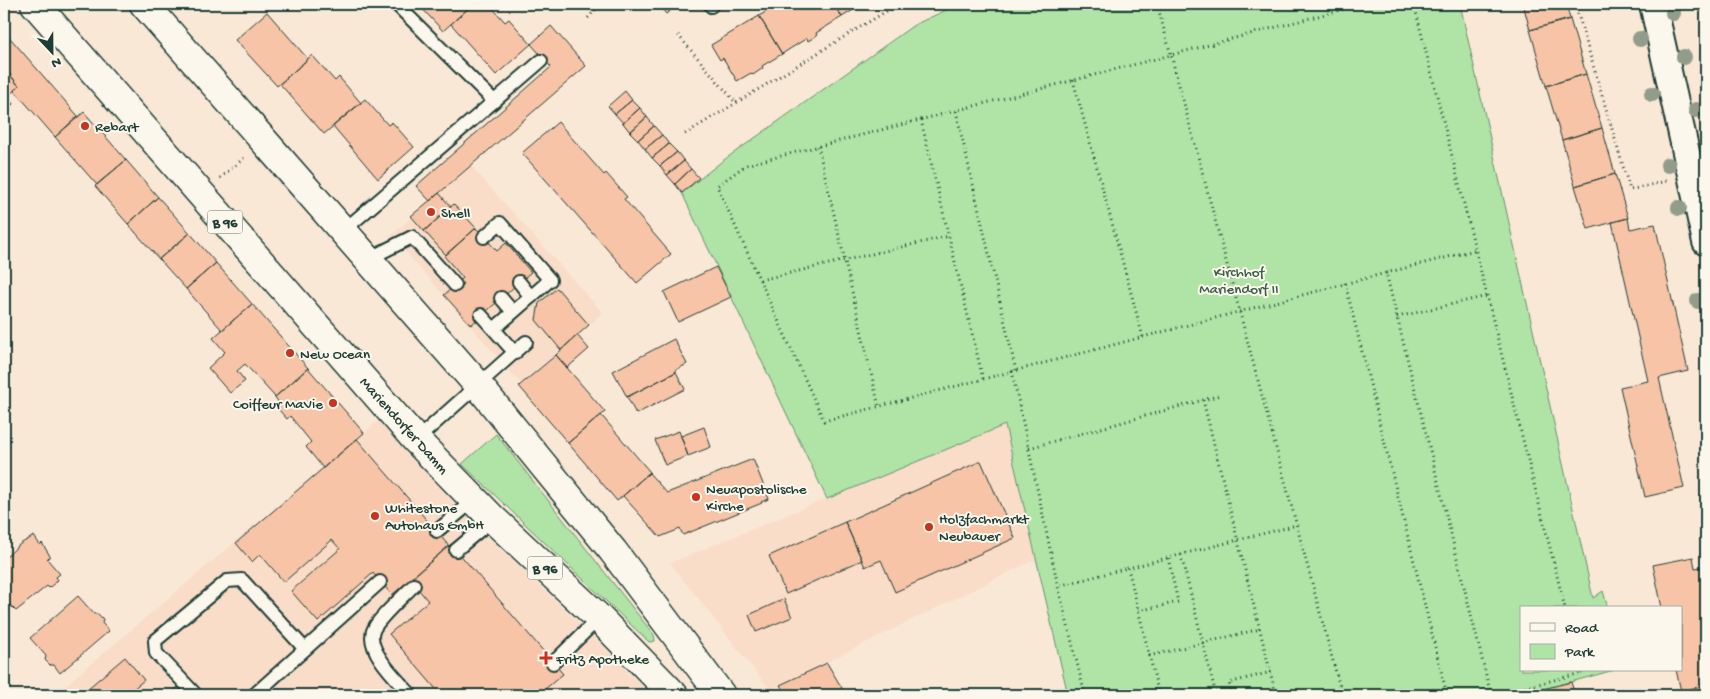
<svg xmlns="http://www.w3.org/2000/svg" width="1710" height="699" viewBox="0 0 1710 699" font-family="'Gochi Hand',sans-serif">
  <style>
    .built { fill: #f9ddc9 }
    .green { fill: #afe4a6; stroke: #67906d }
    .building { fill: #f7c4a7; stroke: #1f3d34 }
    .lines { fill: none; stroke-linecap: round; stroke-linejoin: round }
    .lane-casing { stroke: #1f3d34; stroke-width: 16 }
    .street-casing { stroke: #1f3d34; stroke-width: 30 }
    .primary-casing { stroke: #1f3d34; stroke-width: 31 }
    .path { stroke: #1f3d34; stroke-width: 3; stroke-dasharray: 1 4; stroke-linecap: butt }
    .lane { stroke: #fbf7ec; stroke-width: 12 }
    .street { stroke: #fbf7ec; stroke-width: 26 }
    .primary { stroke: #fbf7ec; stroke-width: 28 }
    .tree { fill: #929c8a }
    .poi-dot { fill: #c8321e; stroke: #fbf7ec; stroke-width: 2 }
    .labels { text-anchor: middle; stroke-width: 4; stroke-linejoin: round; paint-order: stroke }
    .shield { fill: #fbf7ec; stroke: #61756b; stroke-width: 1 }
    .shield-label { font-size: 14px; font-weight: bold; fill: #1f3d34 }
    .poi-label { font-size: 15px; fill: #1f3d34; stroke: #fbf7ec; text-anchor: start }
    .park-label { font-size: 15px; fill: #3c5e4b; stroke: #fbf7ec }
    .street-label { font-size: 15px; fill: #1f3d34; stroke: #fbf7ec }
  </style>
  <rect width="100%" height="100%" fill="#fae8d7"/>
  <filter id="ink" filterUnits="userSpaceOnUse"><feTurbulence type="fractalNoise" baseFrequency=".02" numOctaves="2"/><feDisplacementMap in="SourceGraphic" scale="10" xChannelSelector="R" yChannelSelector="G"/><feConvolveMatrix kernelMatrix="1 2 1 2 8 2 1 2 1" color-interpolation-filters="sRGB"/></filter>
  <g filter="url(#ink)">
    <path class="built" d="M471,166l132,147 -82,71 -130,-149z
      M378,421l83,90 126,119 64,65h-597z
      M1005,425l31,134 -266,131 -100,-127z"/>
    <path class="green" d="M959,4h501l133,594 10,-7 5,17h-87v62h93l-90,25h-456l-63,-270 -178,74 -145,-306 39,-31 193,-137z
      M496,434l158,201 1,6 -6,1 -187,-178z"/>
    <path class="building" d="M418,4h55l-30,27z
      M473,4h16l16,18 4,-3 22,25 -35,31 -45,-51z
      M658,4h20l-12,10z
      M779,4h54l9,13 -26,16 1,2 -4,3 -5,3 -1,-3 -25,16 -23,-38z
      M833,4h30l-21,13z
      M1523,4h43l4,15 -40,11z
      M267,12l41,47 -31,27 -42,-46z
      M759,16l23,38 -20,12 1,2 -10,7 -2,-2 -14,8 -14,-23 -3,2 -9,-15z
      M1570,19l16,55 -40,12 -16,-56z
      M551,26l35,40 -156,135 -14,-15 135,-119 -20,-23z
      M4,31l74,85 -23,21 -41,-47 5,-4 -12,-15 -3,2z
      M312,55l23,26 4,-4 22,26 -37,31 -44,-50z
      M7,71l12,15 -12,11 6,7 -9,8v-39z
      M1586,74l16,54 -40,12 -16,-54z
      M625,91l7,9 -17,14 -7,-8z
      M365,99l23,26 4,-3 22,25 -36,32 -45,-53z
      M632,100l8,8 -17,15 -8,-9z
      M640,108l7,9 -17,15 -7,-9z
      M84,112l42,48 -29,25 -42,-48z
      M647,117l7,9 -16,14 -8,-8z
      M558,122l46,53 2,-2 21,24 -3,2 47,55 -34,29 -115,-130z
      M654,126l8,9 -17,14 -7,-9z
      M1602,128l13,46 -40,12 -13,-46z
      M662,135l7,9 -17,14 -7,-9z
      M669,144l8,8 -17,14 -8,-8z
      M677,152l7,9 -17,14 -7,-9z
      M126,160l32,37 -30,27 -33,-38z
      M684,161l7,8 -16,15 -8,-9z
      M691,169l8,9 -17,15 -7,-9z
      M1615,174l13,44 -40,11 -13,-43z
      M439,193l12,14 -27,24 -13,-15z
      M158,197l32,36 -31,26 -31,-35z
      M454,204l22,24 -30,27 -22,-24z
      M1628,218l2,11 25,-5 33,147 -29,7 25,110 -39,9 -25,-110 28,-6 -36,-159z
      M476,228l21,23 9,-8 25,29 -60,53 -27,-30 19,-17 -19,-22z
      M190,233l26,30 -30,26 -27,-30z
      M216,263l36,41 -30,26 -36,-41z
      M716,267l15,30 -53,25 -14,-30z
      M557,288l32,37 -28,25 -25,-30 3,-17z
      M252,304l56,64 -33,29 -30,-33 -8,7 8,10 -15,12 -22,-25 17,-16 -12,-14z
      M577,335l12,14 -22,19 -11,-13z
      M674,339l13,25 -11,6v2l-49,25 -14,-26z
      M556,355l49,57 -37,31 -49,-57z
      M308,368l56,65 -41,35 -17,-21 5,-5 -21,-26 -3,3 -9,-10 3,-3 -6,-9z
      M676,372l9,17 -49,25 -9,-17z
      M601,415l49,57 -33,29 -49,-58z
      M704,427l7,20 -23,9 -7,-20z
      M679,431l9,25 -23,9 -10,-25z
      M357,439l92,107 -57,49 -19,-22 -55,49 -27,-31 49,-42 -8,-9 -48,42 -24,-28 -8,8 -16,-19z
      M753,459l16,40 -8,3 1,1 -79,32 -3,-6 -20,8 -37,-41 26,-23 18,20z
      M981,461l34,77 -120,54 -14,-32 -16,7 -20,-45z
      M845,522l17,38 -76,34 -17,-38z
      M34,536l6,9 2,-2 8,13 -3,3 13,15 -4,3 2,3 -9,8 -2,-2 -31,25 -7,-7 -5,4v-49l16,-15z
      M451,544l112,130 -25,21h-29l-4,-4 -5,4h-59l-52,-61 39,-33 -18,-22z
      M1693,557l2,11 7,-1 4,19v99l-25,6 -5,-21h5v-62h-19l-9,-43z
      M78,596l16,18h4l5,5 -1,4 7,8 -49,42 -6,-8h-4l-5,-5 1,-4 -16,-18z
      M784,599l8,18 -36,15 -7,-17z
      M125,657l19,23 -18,15h-46z
      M827,663l19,32h-60l-6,-10z
      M1571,682l4,13h-35l4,-1 -1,-5z
      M181,685l9,10h-22z"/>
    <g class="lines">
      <g class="lane-casing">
        <path id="lane" d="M396,4l98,97
          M711,6l1,-2
          M343,231l198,-170
          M484,237l16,-14 50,57 -56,49
          M368,259l44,-22 43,48
          M519,282l12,15
          M501,298l12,14
          M481,315l34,38
          M416,440l110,-98
          M437,531l37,-31
          M456,550l37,-31
          M553,663l46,-45
          M196,695l-40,-42 -1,-12 72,-60 15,-1 63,69
          M254,695l126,-113
          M411,695c-13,-15 -45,-44 -38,-64 4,-12 32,-36 41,-46"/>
      </g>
      <g class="street-casing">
        <path id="street" d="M1653,4l53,238"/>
      </g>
      <g class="primary-casing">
        <path id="primary" d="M35,4l381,436 77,79 106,99 75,77
          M144,4l334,381 135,166 108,144"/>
      </g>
      <path class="path" d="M1157,4l14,51 192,-51
        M1414,4l151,604
        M1575,4l55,186 36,-9
        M588,18l12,-14
        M678,35l58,68 162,-99
        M1073,80l70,257
        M956,111l60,260
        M921,120l62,259
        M685,134l51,-31
        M818,146l61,261
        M220,178l24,-20
        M1386,273l89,-23
        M760,280l189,-44
        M1345,283l102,412
        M1397,317l90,-21
        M1012,371l46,215
        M1203,400l73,295
        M1029,448l192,-53
        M1181,555l35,140
        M1138,611l40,-9 -10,-44
        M1149,656l111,-27
        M1581,673l9,-3
        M1085,695l-27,-109 70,-18
        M1159,695l-31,-127 169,-43
        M1199,695h2
        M1232,695l-3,-12 42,-11
        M1342,695l-171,-640 -425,110 -29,21 107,235 562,-148 105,422
        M1496,695l85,-22 -1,-3"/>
      <use href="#lane" class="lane"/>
      <use href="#street" class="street"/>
      <use href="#primary" class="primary"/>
    </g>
    <g class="tree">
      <circle cx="1673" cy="13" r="8"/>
      <circle cx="1640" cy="39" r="8"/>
      <circle cx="1684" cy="57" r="8"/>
      <circle cx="1652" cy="94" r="8"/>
      <circle cx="1696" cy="110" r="8"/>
      <circle cx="1668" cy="165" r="8"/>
      <circle cx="1679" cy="208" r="8"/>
      <circle cx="1698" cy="301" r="8"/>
    </g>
  </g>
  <g class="poi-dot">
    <circle cx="85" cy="126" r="5"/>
    <circle cx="431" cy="212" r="5"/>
    <circle cx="290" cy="353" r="5"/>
    <circle cx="333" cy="403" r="5"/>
    <circle cx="696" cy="497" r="5"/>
    <circle cx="375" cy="516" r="5"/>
    <circle cx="929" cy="527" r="5"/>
    <path d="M543.5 650.5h5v5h5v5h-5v5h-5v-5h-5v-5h5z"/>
  </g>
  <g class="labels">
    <g class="shield">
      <rect x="207.5" y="210.5" width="35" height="23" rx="4"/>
      <rect x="527.5" y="556.5" width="35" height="23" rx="4"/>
    </g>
    <g class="shield-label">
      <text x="225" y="227">B 96</text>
      <text x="545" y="573">B 96</text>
    </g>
    <g class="poi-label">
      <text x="95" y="131">Rebart</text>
      <text x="441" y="217">Shell</text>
      <text x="300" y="358">New Ocean</text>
      <text x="323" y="408" text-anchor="end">Coiffeur MaVie</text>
      <text x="706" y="493">Neuapostolische<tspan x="706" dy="17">Kirche</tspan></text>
      <text x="385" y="512">Whitestone<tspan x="385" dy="17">Autohaus GmbH</tspan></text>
      <text x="939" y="523">Holzfachmarkt<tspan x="939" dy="17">Neubauer</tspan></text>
      <text x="556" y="663">Fritz Apotheke</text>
    </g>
    <g class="park-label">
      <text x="1239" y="276">Kirchhof<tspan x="1239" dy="17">Mariendorf II</tspan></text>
    </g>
    <g class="street-label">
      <text transform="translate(405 425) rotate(48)" y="5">Mariendorfer Damm</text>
    </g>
  </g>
  <rect width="1710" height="699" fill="none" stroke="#fbf7ec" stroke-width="20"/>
  <rect x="10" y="10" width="1690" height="679" fill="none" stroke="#1f3d34" stroke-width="2" filter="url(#ink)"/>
  <rect x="1520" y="606" width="162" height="65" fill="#fbf7ec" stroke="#a3ada2"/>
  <rect x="1530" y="623" width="25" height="8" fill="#fbf7ec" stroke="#a3ada2"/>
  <text x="1565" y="632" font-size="15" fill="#1f3d34">Road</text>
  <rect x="1530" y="644" width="25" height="15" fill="#afe4a6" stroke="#a3ada2"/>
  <text x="1565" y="656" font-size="15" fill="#1f3d34">Park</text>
  <g transform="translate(52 52) rotate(158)" stroke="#fbf7ec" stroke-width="4" paint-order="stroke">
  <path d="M0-4L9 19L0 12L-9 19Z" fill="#1f3d34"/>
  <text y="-8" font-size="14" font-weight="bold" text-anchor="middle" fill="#1f3d34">N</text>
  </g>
</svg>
